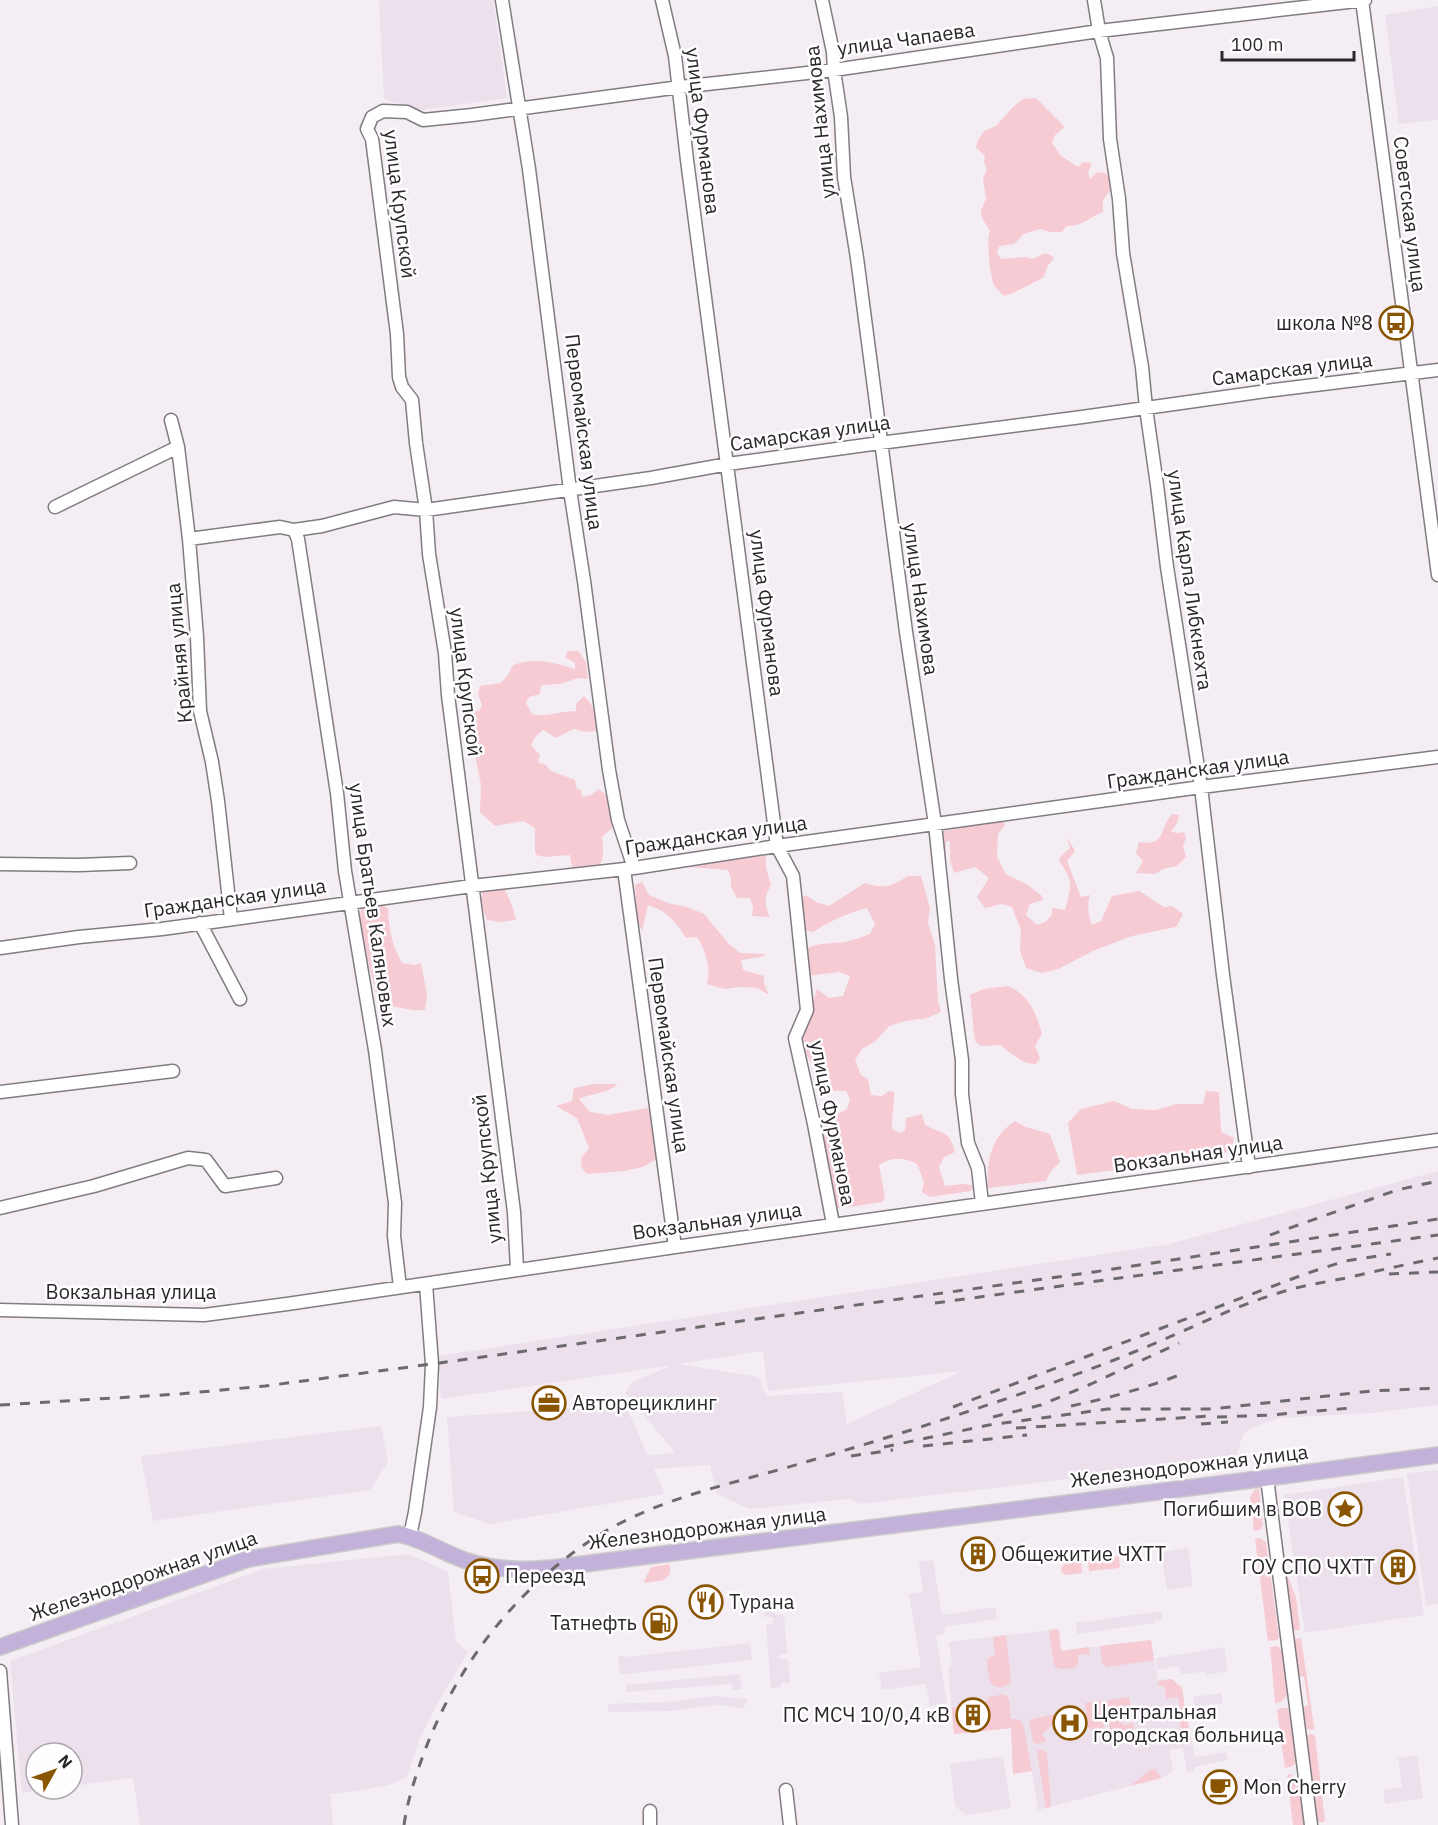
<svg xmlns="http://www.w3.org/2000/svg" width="1438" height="1825" viewBox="0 0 1438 1825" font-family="'IBM Plex Sans',sans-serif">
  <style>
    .built { fill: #ebe0ec; fill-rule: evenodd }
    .green { fill: #f6cbd3 }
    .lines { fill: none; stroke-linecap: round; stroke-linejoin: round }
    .minor-casing { stroke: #817c82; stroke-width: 15 }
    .major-casing { stroke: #cccbcc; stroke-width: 18 }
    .minor { stroke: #fff; stroke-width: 12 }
    .major { stroke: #c2b1d9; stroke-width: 15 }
    .rail { stroke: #6d6a6d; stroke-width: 3; stroke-dasharray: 10 10; stroke-linecap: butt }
    .labels { text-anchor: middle; stroke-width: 5; stroke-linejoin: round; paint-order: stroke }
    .street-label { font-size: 20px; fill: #292729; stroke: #fffdff }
    .poi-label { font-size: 20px; fill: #292729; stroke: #fffdff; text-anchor: start }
  </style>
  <rect width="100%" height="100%" fill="#f4eef4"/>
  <path class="built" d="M379,0h114l14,98 -85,12 -38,-11z
    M1438,6v114l-39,4 -14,-109z
    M1438,1171v234l-66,8 -93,5 -31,12 -5,5 -8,24 -375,45 -12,-5 -99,10 -32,-15 -7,-29 -56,4 11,25 -176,30 -35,-12 -7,-95 178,-13 23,52 27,-4 -50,-59 8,-11 40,-17 -232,34 -3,-43 731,-112zM763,1351l5,40 194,-20 -115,53 -5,-32 -76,4 -7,-19 -81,-13z
    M381,1426l7,36 -18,28 -217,31 -12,-65z
    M1438,1470v134l-12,1 -19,-132z
    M1403,1477l21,138 -119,18 -21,-138z
    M1188,1548l5,38 -26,4 -6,-38z
    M409,1554l39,18 8,69 12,11 -31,52 -17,34 -13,39 -19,8 -30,6 -28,3 3,31h-193l-7,-47 -61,8v-33h-36v36h16l-30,4 -12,-132 253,-92z
    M933,1560l9,55 53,-8 2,12 -52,8v7l-9,2 11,67 -17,3 -4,-22 -44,6 -3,-17 42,-6 -12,-73 14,-2 -4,-30z
    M780,1596l1,14h-6v5h9l3,39 -8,1v4h9l2,24h-9v4l-10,1 -5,-64h7v-7h-8l-2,-19z
    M1161,1611l2,8 -8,1v3l-78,11 -1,-11z
    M1059,1629l2,22 90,-11 7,40 14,-1 10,9 5,31 8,38 31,-5 2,8 -34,7v3l-7,2 -4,-24 -14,2 4,21 -9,6 -126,33 -6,-39 -19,3 -2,-46 -57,6 -6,-65 4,-5 -3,-22z
    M750,1643l2,17 -132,15 -2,-19 7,-1 1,2z
    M1224,1647l4,24 -22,4 -1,-4 -24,4 -2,-9 -22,4 -1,-12z
    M740,1674l2,15 -9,1 -1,-6 -105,8 -1,-7z
    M1221,1693l2,10 -28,4 -2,-10z
    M713,1696l34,3 -3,9 -27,-3 -46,6 -63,1v-8l59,-2z
    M1417,1755l6,43 -38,6 -2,-14 19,-3 -4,-29z
    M1003,1756l8,52 -45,7 -11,-9 -5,-42z
    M1278,1778l1,9 -32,4 -1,-8z"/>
  <path class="green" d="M1036,98l29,29 -10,8 -3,8 9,13 17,11 5,-5 9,1 -4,10 2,6 7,-7 8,1 5,5 2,10 -9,12v12c-13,5 -21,15 -37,14l-4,6h-12l-10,-3 -16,5 -10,10 -15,2 -2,7 4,6 24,-2 8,2c10,-6 13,-8 21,-1l-7,9 -3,10c-12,6 -28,16 -40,19 -4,-4 -8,-7 -10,-11 -4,-9 -8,-46 -4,-54l-9,-15v-6l5,-11 -3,-21 4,-8 -3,-8 1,-6 -9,-9 2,-7 6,-9 12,-5 17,-19 10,-8z
    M568,651h10l8,11 2,17 -10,-1 -18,6 -19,1 -1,9 -11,3 -3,6 6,11c13,4 29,-3 44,-3v-7l8,-8c11,11 13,19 12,35l-10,1 -12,-3 -18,9 -13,-8 -7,6 -5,9 9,10 -2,8 7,1 6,7 24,9 2,9 4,1 1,7 9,-2 8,-6 8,7 6,27 -2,6 -9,8c1,11 3,20 -3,29l-14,4 -13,-3 -2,-12 -25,2 -9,-2 -1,-5v-22l-12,-7 -28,5 -15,-14 1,-27 -14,-70 4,-5 8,1 3,-6 -4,-10 2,-9 21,-3 7,-8 5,-10c22,-8 40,-3 62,4v-6l-10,-6z
    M1172,814l7,1 -2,8 -6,9 8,1 5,-1 2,6 -3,8 3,11 -9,9 -14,3 -8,5 -19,-1 7,-12 -7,-8 3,-11c28,4 19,-12 33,-28z
    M1003,820l2,5 -7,9 -1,23 9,17 22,11 14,11 1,4 -13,4 -4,11 11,10 8,-3 7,-7v-7l13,2c6,-24 10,-27 -6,-49l2,-5 9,-8 -3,-11 8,14 -8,10 14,36 9,-2c-3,11 -2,19 2,30l9,-4 11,-25 27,-5 25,16 8,-1 11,8 -7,13 -44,9 -39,15 -35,18 -16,4 -16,-5 -6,-17 1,-21 -9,-23 -10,-3 -17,4 -8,-11 12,-19 -14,-11 -21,6 -4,-12v-20l-4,1 -1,21 -5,-31z
    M757,856h9v12l5,17c-7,12 -7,19 -1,32l-18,-1 1,-9 -3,-9h-13l-6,-11v-9l-3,-8 -39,-3z
    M908,876h13l9,32 -2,15 7,22 3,55 3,12 -14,6 -21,3 -17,5 -13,15 -14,8 -7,11 6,15 7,4 3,16 11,1 7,-5 5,1c1,13 -3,24 -2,37l8,4 5,-3 1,-12 16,-4 3,11c18,10 24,4 30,27l-11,5 -5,10 6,19 18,-2 11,1 -3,6 -41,6 -8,-5 2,-10 -7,-18c-14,-7 -25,-7 -38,1l6,33 -3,4 -39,6h-8l-14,-68 4,-5 -1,-13 23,-13 3,-10 -4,-8 -20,-1 -22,-40 -1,-16 14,-45 12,9 14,-2 7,-20 -11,-4 -32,4 -1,-27c12,-7 25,-5 39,-7 9,-2 17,-5 25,-8l5,-10 -8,-16c-20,5 -37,13 -54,24l-11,-2 -2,-31 6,-4 10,7 13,4 36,-23c19,6 26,4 43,-7z
    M642,882l7,13 19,8 19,4 17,7 25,30 11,9 27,1 -6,3 -20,3 2,10 21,6v7l5,12 -12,-7 -17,-1 -15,2 -18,-5c4,-16 -1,-33 -10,-47l-11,1c-10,-16 -20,-28 -38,-33l-6,26 -4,-9 -3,-37z
    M494,887h10l9,21 3,12 -16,2 -13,-2 -7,-18 3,-10z
    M381,903l7,6c1,20 4,36 14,54l13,2 6,-2 6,32 -2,15h-12l-34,-6 -20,-76 2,-20z
    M1008,986c22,10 27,26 34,47l-7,13 5,12 -4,6c-13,1 -25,-11 -36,-19l-19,1 -6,-5 -5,-46 13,-6z
    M594,1084h24c-11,10 -26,9 -39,15l11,13 18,3 39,-7 2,2 5,21 2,28 -13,8 -19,4 -37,3 -5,-6 -1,-10 8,-10 -12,-30 -21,-12 16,-5 2,-13z
    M1206,1091l13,1 2,40 13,6 -3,13 -23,7 -131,17 -9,-52 13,-14 33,-8 18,8 24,1 20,-6h27z
    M1015,1121l11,6 24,7 10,28 -9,9 -5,10 -58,7c-1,-28 2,-50 27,-67z
    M1255,1489h4l4,36 -3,5 -6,1 -4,-34z
    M1279,1530h2l7,47 8,20 4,33 -7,1 -2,-3z
    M1260,1538l6,4 13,95 -2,3 -9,1 -13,-102z
    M1119,1556l1,12 -31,3 -1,-11z
    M1081,1561l1,12 -17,2 -4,-4c1,-11 12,-9 20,-10z
    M669,1564l1,3v7l-6,6 -19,3 -1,-2 7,-14z
    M1059,1629l2,22 28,-4 1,7 -12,1v10l-3,3 -16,1 -5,-4 -5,-35z
    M1006,1635l5,48c-15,8 -21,5 -23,-12 0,0 -1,-9 -1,-10 1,-4 5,-4 8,-6l-2,-18z
    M1301,1638l13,89 -1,3 -10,-2 -3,-19 8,-4 -4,-28 -6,-1 -2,-2 -4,-33 2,-2z
    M1151,1640l3,20 -47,7 -5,-4 -2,-17z
    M1275,1646l4,1 3,5 5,44 -6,6 -6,1 -5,-56z
    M1172,1679l10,9 4,25h-5l-3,-16 -12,2 -1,-12 -7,-2v-4z
    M1004,1694l5,5 2,20h7l5,5 9,47 -19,3 -2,-46 -57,6 -2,-26 32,-3 5,-8z
    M1129,1697l2,11 -20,3 -4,-4 -1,-6z
    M1101,1701l3,26 -4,3 -7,1 -5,-3 -3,-25z
    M1280,1708h7l2,3 7,49c-1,6 -5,7 -11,8l-8,-58z
    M1060,1713l1,4 -19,17 3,5v3l-9,2 -3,-2 -4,-22z
    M1115,1716l6,3 2,6 10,-2 2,17 -23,3 -3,-19 2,-7z
    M1187,1719l4,20 -9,2 -2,-21z
    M1311,1734l4,1 10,86 -2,1h-7l-11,-83 2,-4z
    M1038,1750h6l3,4 4,53 -5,1 -9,-56z
    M1152,1769l4,1 6,8 -32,8 20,-16z
    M1291,1774l7,6 6,45h-11l-6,-50z"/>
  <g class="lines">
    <g class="minor-casing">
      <path id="minor" d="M502,0l27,169 41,321 14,91 25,189 9,50 16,48
        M662,0l13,56 12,104 90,686 16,30 14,134 -12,28 19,86 19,100
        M822,0l11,52 1,18 7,47 3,60 13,81 49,374 29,192 16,155 11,81v34l6,49 10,25 4,35
        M1094,0l5,31 8,27 3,81 9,60 4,54 19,114 4,41 11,77 10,82 34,220 22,188 26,192
        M1362,0l76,575
        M171,420l7,27 11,92 8,98 3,74 12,51 6,39 13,118
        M55,507l123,-60
        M294,530l4,9 39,254 8,78 30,179 20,153 -1,33 6,51
        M189,539l91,-12 14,3 28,-4 72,-19 32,3 225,-32 77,-14 152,-21 202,-26 192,-27 164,-20
        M0,864l79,1 51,-2
        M624,869l51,378
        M200,923l40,76
        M0,948l79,-11 83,-8 310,-43 162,-18 143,-22 424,-59 237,-30
        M0,1092l173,-21
        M0,1208l94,-22 94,-28 18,2 19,26 51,-8
        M517,1269l-3,-57 -66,-517 -3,-42 -16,-99 -3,-44 -10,-67 -4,-43 -10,-13 -3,-10 -2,-43 -25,-195 -5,-10 5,-12 11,-6 24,1 16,8 49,-5 208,-28 154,-17 265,-39 266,-31
        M0,1310l204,5 83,-11 388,-57 763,-107
        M1267,1478l44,347
        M410,1536l5,-24 15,-105 2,-43 -6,-80
        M0,1671l12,154
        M786,1790l4,35
        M650,1811v14"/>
    </g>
    <g class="major-casing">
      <path id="major" d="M0,1647l248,-88 150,-25c24,4 43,18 66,26 29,10 58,11 88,8l715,-90 171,-23"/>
    </g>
    <use href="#minor" class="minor"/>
    <use href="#major" class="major"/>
    <path class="rail" d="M1270,1235l127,-45 41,-9
      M1389,1274l49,-2
      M935,1303l503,-68
      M0,1405l179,-11 86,-8 167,-22 662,-92 344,-53
      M1071,1406c38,-8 75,-18 111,-32
      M953,1407l352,-133 40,-13 46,-7
      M993,1417l48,-12 50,-21 88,-41
      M1217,1417l54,-2 80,-7
      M1201,1424l27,-2
      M1016,1428l195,-12
      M923,1446l104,-11
      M884,1447l105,-22 119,-16h104l159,-18 67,-3
      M851,1456l42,-6
      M404,1825c3,-21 9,-41 16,-61 30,-87 85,-163 161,-217 58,-42 129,-58 197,-77 56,-16 112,-33 167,-51 64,-21 128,-42 189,-67 50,-20 99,-46 151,-61 20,-6 41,-9 61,-13 31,-7 61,-14 92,-20"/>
  </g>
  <defs>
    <g id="bus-ring" transform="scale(1.725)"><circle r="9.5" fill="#fffdff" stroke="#895501" stroke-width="1.5"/><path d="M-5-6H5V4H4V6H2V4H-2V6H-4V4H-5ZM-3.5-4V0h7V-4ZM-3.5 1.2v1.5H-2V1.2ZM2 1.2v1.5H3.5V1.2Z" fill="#895501"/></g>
    <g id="office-ring" transform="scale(1.725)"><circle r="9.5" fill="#fffdff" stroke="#895501" stroke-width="1.5"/><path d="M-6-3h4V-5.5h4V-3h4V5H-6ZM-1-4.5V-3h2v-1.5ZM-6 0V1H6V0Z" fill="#895501"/></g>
    <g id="sight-ring" transform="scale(1.725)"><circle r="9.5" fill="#fffdff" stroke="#895501" stroke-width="1.5"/><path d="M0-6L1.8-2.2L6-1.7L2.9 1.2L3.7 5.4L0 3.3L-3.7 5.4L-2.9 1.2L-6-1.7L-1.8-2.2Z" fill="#895501"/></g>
    <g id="building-ring" transform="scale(1.725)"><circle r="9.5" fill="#fffdff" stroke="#895501" stroke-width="1.5"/><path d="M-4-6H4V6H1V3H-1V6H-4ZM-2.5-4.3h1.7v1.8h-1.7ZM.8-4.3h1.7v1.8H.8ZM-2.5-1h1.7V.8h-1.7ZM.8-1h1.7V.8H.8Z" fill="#895501"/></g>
    <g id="restaurant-ring" transform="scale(1.725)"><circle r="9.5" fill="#fffdff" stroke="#895501" stroke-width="1.5"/><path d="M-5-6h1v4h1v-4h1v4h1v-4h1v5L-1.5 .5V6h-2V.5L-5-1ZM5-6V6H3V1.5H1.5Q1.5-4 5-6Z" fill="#895501"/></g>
    <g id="fuel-ring" transform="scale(1.725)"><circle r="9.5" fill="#fffdff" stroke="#895501" stroke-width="1.5"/><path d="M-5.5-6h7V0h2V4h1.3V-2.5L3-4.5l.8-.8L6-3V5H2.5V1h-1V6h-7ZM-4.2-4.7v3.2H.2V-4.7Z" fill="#895501"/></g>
    <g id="hospital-ring" transform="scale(1.725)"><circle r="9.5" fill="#fffdff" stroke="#895501" stroke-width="1.5"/><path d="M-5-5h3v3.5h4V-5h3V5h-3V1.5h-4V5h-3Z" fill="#895501"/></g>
    <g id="cafe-ring" transform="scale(1.725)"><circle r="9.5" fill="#fffdff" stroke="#895501" stroke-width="1.5"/><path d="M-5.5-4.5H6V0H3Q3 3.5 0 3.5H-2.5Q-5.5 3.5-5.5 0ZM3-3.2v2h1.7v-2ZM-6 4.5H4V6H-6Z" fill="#895501"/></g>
  </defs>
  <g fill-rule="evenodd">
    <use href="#bus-ring" x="1396" y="323"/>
    <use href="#office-ring" x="549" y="1403"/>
    <use href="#sight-ring" x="1345" y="1509"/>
    <use href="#building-ring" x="978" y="1554"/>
    <use href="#building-ring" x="1398" y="1567"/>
    <use href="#bus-ring" x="482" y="1576"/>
    <use href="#restaurant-ring" x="706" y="1602"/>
    <use href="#fuel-ring" x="660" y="1623"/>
    <use href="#building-ring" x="973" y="1715"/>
    <use href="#hospital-ring" x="1070" y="1723"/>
    <use href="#cafe-ring" x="1220" y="1787"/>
  </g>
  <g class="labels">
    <g class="street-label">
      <text transform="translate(906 39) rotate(-8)" y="7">улица Чапаева</text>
      <text transform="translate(820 122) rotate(-96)" y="7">улица Нахимова</text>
      <text transform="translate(703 131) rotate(83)" y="7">улица Фурманова</text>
      <text transform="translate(400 204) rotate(83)" y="7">улица Крупской</text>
      <text transform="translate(1410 214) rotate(83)" y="7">Советская улица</text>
      <text transform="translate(1292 369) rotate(-7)" y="7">Самарская улица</text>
      <text transform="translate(584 432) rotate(83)" y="7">Первомайская улица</text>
      <text transform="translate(810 433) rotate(-8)" y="7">Самарская улица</text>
      <text transform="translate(1190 580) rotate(82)" y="7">улица Карла Либкнехта</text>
      <text transform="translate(921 599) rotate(82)" y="7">улица Нахимова</text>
      <text transform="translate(767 613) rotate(83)" y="7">улица Фурманова</text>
      <text transform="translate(179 653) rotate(-95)" y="7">Крайняя улица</text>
      <text transform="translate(466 682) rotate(83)" y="7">улица Крупской</text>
      <text transform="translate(1198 769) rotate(-8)" y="7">Гражданская улица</text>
      <text transform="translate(716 835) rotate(-8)" y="7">Гражданская улица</text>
      <text transform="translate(235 898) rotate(-8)" y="7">Гражданская улица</text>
      <text transform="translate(373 905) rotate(82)" y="7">улица Братьев Каляновых</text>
      <text transform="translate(669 1055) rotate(82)" y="7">Первомайская улица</text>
      <text transform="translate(833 1123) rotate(79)" y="7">улица Фурманова</text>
      <text transform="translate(1198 1154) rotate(-8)" y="7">Вокзальная улица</text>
      <text transform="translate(487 1169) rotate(-96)" y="7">улица Крупской</text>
      <text transform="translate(717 1221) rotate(-8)" y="7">Вокзальная улица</text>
      <text x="131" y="1299">Вокзальная улица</text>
      <text transform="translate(1189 1466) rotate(-7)" y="7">Железнодорожная улица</text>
      <text transform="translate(707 1528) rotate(-7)" y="7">Железнодорожная улица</text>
      <text transform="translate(143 1576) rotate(-19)" y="7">Железнодорожная улица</text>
    </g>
    <g class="poi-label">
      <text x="1373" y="330" text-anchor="end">школа №8</text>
      <text x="572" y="1410">Авторециклинг</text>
      <text x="1322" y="1516" text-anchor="end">Погибшим в ВОВ</text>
      <text x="1001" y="1561">Общежитие ЧХТТ</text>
      <text x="1375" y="1574" text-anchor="end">ГОУ СПО ЧХТТ</text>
      <text x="505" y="1583">Переезд</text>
      <text x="729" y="1609">Турана</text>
      <text x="637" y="1630" text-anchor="end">Татнефть</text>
      <text x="1093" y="1719">Центральная<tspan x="1093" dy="23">городская больница</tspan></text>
      <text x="950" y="1722" text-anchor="end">ПС МСЧ 10/0,4 кВ</text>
      <text x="1243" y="1794">Mon Cherry</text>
    </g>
  </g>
  <g transform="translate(54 1771) rotate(50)"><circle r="28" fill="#fffdff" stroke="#a9a7a9" stroke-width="1.5"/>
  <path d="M0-4.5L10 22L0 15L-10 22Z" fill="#895501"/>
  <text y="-9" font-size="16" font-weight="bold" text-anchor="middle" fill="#292729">N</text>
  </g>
  <path d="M1222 51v9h132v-9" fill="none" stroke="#292729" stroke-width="3"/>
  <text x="1231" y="51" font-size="18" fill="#292729" stroke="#fffdff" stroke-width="4.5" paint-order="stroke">100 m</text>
</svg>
